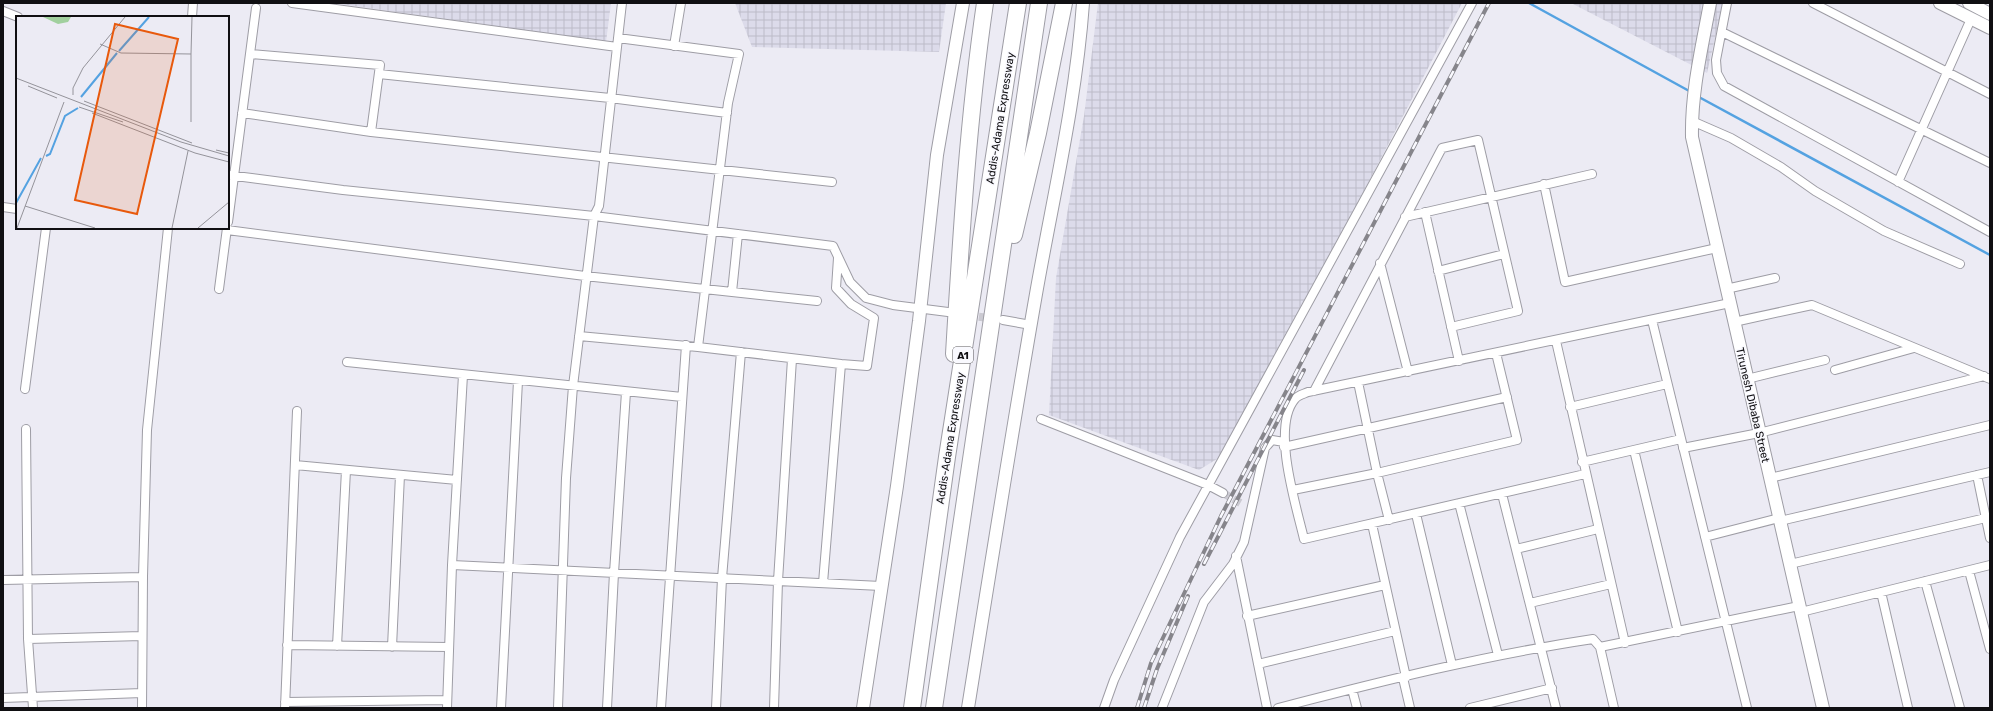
<svg xmlns="http://www.w3.org/2000/svg" width="1993" height="711" viewBox="0 0 1993 711" font-family="Rubik,sans-serif">
  <style>
    .industrial { fill: url(#industrial-grid) }
    .lines { fill: none; stroke-linecap: round; stroke-linejoin: round }
    .stream { stroke: #54a2e1; stroke-width: 2.5 }
    .street-tunnel { stroke: #cbcad2; stroke-width: 8; stroke-dasharray: 8 4; stroke-linecap: butt }
    .street-casing { stroke: #9e9da5; stroke-width: 10 }
    .secondary-casing { stroke: #9e9da5; stroke-width: 14 }
    .highway-casing { stroke: #9e9da5; stroke-width: 18 }
    .street { stroke: #fff; stroke-width: 8 }
    .secondary { stroke: #fff; stroke-width: 12 }
    .highway { stroke: #fff; stroke-width: 16 }
    .rail-casing { stroke: #86858b; stroke-width: 4 }
    .rail { stroke: #f9f9fe; stroke-width: 2.5; stroke-dasharray: 8; stroke-linecap: butt }
    .labels { text-anchor: middle; stroke-width: 3; stroke-linejoin: round; paint-order: stroke }
    .shield { fill: #f9f9fe; stroke: #565559; stroke-width: 1 }
    .shield-label { font-size: 10px; font-weight: bold; fill: #100f12 }
    .street-label { font-size: 11px; fill: #100f12; stroke: #f9f9fe }
    .inset-river { fill: none; stroke: #54a2e1; stroke-width: 2 }
    .inset-road { fill: none; stroke: #94939a; stroke-width: 1 }
    .view { fill: #e8590c; fill-opacity: 0.15; stroke: #e8590c; stroke-width: 2 }
    .inset-edge { fill: none; stroke: #100f12; stroke-width: 2 }
  </style>
  <defs>
    <pattern id="industrial-grid" width="8" height="8" patternUnits="userSpaceOnUse"><rect width="8" height="8" fill="#dcdbea"/><path d="M0 4h8M4 0v8" fill="none" stroke="#bcbbc8"/></pattern>
  </defs>
  <rect width="100%" height="100%" fill="#ecebf4"/>
  <path class="industrial" d="M333,3h278l-5,39z
    M735,3h211l-7,49 -187,-5z
    M1098,3h364l-225,431 -20,25 -18,11 -150,-55 7,-137 28,-162z
    M1571,3h152l-16,70z"/>
  <g class="lines">
    <path class="stream" d="M1529,3l162,89
      M1697,96l293,159"/>
    <path class="street-tunnel" d="M967,315l28,4
      M1223,493l19,11"/>
    <g class="street-casing">
      <path id="street" d="M292,3l325,44
        M1727,3l-11,57 1,13 7,13 266,146
        M1813,3l177,91
        M3,11l15,6
        M192,17l1,-14
        M1722,32l268,131
        M618,38l121,16 -11,49 -30,244
        M674,46l7,-43
        M250,54l130,11 -9,67
        M379,74l231,24 117,15
        M242,113l129,19 461,50
        M1692,121l39,17 50,29 34,24 69,40 76,33
        M228,175l115,15 251,26 239,30 17,36 16,16 27,7 55,7
        M1898,182l73,-163
        M1544,184l21,98 152,-34
        M3,207l14,2
        M1425,212l34,149
        M1405,217l187,-43
        M228,222l28,-214
        M227,230l358,46 147,16
        M738,234l-6,58 85,9
        M1380,263l28,109
        M1438,271l66,-17
        M219,289l8,-61
        M1726,289l49,-11
        M1003,320l28,5
        M1652,320l95,388
        M1734,322l78,-17 178,74
        M579,336l119,11 143,17
        M1556,341l69,302
        M347,362l335,35
        M1835,370l79,-22
        M1747,379l78,-19
        M1358,382l19,91 12,47
        M25,389l21,-161
        M1314,391l128,-243 36,-8 40,171 -67,16
        M1570,407l97,-23
        M1041,419l167,66 15,8
        M26,429l2,210 5,69
        M1284,447l223,-50
        M1683,448l76,-15 225,-57
        M1634,450l44,182
        M1582,462l99,-23
        M295,465l162,15
        M1585,474l-281,65c-8,-34 -33,-112 -9,-140 3,-4 9,-5 13,-7l422,-89
        M1977,475l13,63
        M1770,478l220,-53
        M1293,490l84,-17 140,-33 -21,-87
        M1502,494l54,214
        M1459,503l39,152
        M1416,514l36,151
        M1780,521l210,-49
        M1372,524l34,153
        M1705,537l74,-19
        M1516,549l82,-20
        M1236,556l31,152
        M1790,564l200,-47
        M452,565l429,21
        M1969,571l21,78
        M3,580l140,-3
        M1925,581l35,127
        M823,583l18,-219 26,2 7,-48 -23,-14 -15,-16 2,-30
        M1881,592l27,116
        M1530,603l81,-19
        M1801,612l189,-47
        M1247,616l138,-31
        M28,639l114,-3
        M287,645l162,2
        M337,646l9,-176
        M392,647l8,-172
        M1600,647l199,-41
        M1258,664l137,-33
        M1403,678l7,30
        M1352,689l5,19
        M3,698l139,-5
        M285,702l162,-2
        M142,708l1,-131 4,-147 21,-202
        M285,708l12,-297
        M447,708l5,-143 11,-190
        M501,708l17,-327
        M558,708l8,-230 7,-92 21,-170 5,-10 23,-203
        M607,708l7,-135 12,-181
        M661,708l25,-363
        M716,708l6,-130 19,-226
        M774,708l4,-127 14,-222
        M1104,708l10,-28 66,-143 292,-534
        M1162,708l42,-106 29,-38 11,-22 21,-94 7,-8 12,2
        M1278,708c104,-27 208,-53 315,-69l7,8 14,61
        M1470,708l82,-20"/>
    </g>
    <g class="secondary-casing">
      <path id="secondary" d="M1710,3c-8,44 -19,89 -18,134l131,571
        M1940,3l50,25
        M1969,3l21,11
        M863,708l34,-222 22,-165 18,-166 26,-152
        M968,708c22,-138 44,-277 68,-414 17,-97 40,-193 47,-291"/>
    </g>
    <g class="highway-casing">
      <path id="highway" d="M1014,235l24,-102 26,-130
        M954,354c7,-117 14,-235 31,-351
        M912,708l35,-251 71,-454
        M934,708l105,-705"/>
    </g>
    <use href="#street" class="street"/>
    <use href="#secondary" class="secondary"/>
    <use href="#highway" class="highway"/>
    <g class="rail-casing">
      <path id="rail" d="M1204,564l100,-194
        M1137,708l14,-45 70,-147 268,-513
        M1144,708l13,-39 31,-73"/>
    </g>
    <use href="#rail" class="rail"/>
  </g>
  <g class="labels">
    <rect class="shield" x="953" y="347" width="20" height="16" rx="3"/>
    <g class="shield-label">
      <text x="963" y="359">A1</text>
    </g>
    <g class="street-label">
      <text transform="translate(1000 118) rotate(-81)" y="4">Addis-Adama Expressway</text>
      <text transform="translate(1753 405) rotate(77)" y="4">Tirunesh Dibaba Street</text>
      <text transform="translate(950 438) rotate(-81)" y="4">Addis-Adama Expressway</text>
    </g>
  </g>
  <g transform="translate(16 16)">
    <rect width="213" height="213" fill="#ecebf4"/>
    <path d="M27,1h28l-3,5 -10,2z" fill="#a1d09e"/>
    <path class="inset-river" d="M103,35l30,-34M65,81l36,-44M30,140l4,-2 15,-38 13,-8M0,187l25,-45"/>
    <path class="inset-road" d="M84,28l21,9 70,1 1,-37M175,38v68M0,62l165,64 48,14M12,70l29,12M57,79v-7l10,-20 42,-51M68,85l108,42M63,91l44,15M76,97l103,40 34,9M200,134l13,3M9,190l70,22M1,212l47,-126M156,212l16,-77M182,212l31,-26"/>
    <path class="view" d="M99,8l63,15 -41,175 -62,-14z"/>
    <rect width="213" height="213" class="inset-edge"/>
  </g>
  <rect width="1993" height="711" fill="none" stroke="#100f12" stroke-width="8"/>
</svg>
